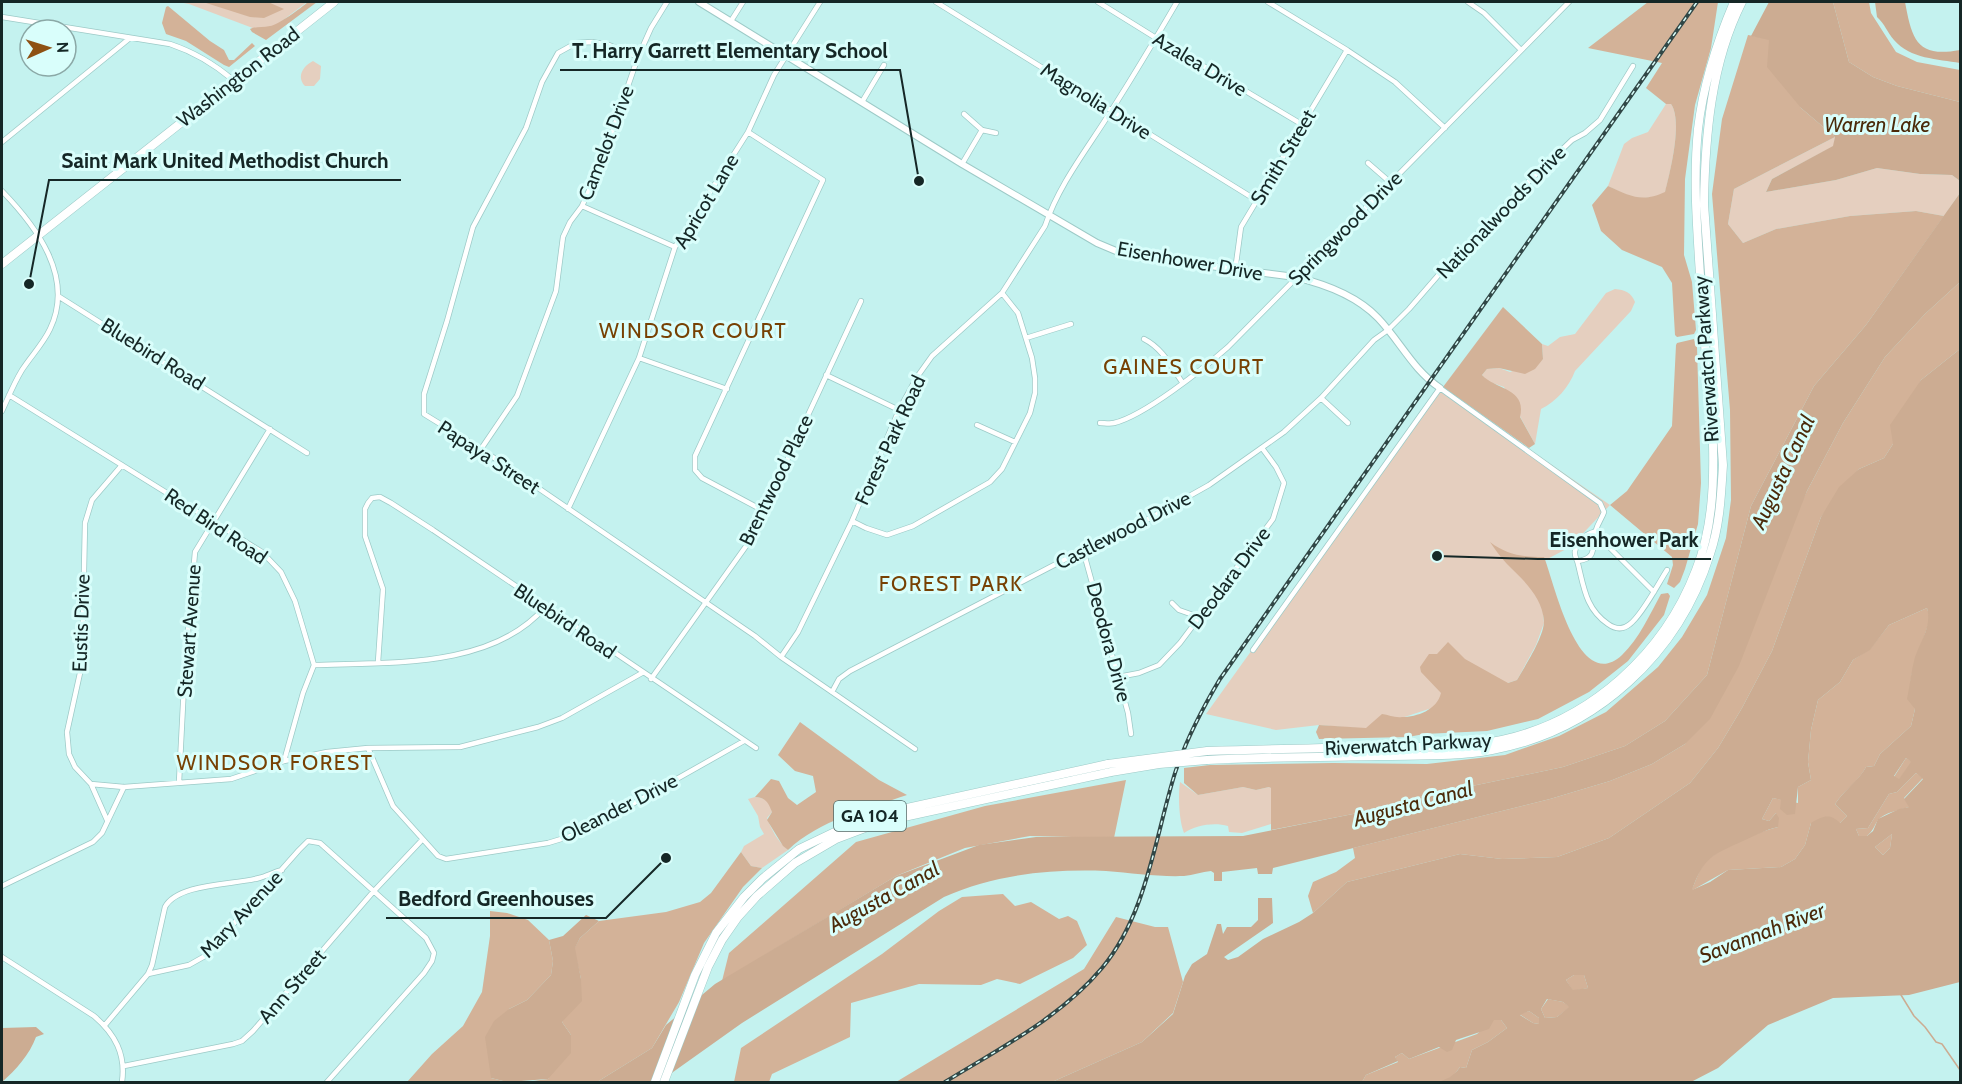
<svg xmlns="http://www.w3.org/2000/svg" width="1962" height="1084" viewBox="0 0 1962 1084" font-family="Cabin,sans-serif">
  <style>
    .green { fill: #e5cfbf }
    .forest { fill: #d3b298 }
    .water { fill: #ccac92; fill-rule: evenodd }
    .lines { fill: none; stroke-linecap: round; stroke-linejoin: round }
    .stream { stroke: #ccac92; stroke-width: 1.5 }
    .minor-casing { stroke: #9dcac7; stroke-width: 6 }
    .tertiary-casing { stroke: #9dcac7; stroke-width: 8 }
    .primary-casing { stroke: #9dcac7; stroke-width: 9 }
    .minor { stroke: #fff; stroke-width: 4.5 }
    .tertiary { stroke: #fff; stroke-width: 6 }
    .primary { stroke: #fff; stroke-width: 8 }
    .rail-casing { stroke: #314746; stroke-width: 4 }
    .rail { stroke: #d9fefb; stroke-width: 1.5; stroke-dasharray: 4.5; stroke-linecap: butt }
    .primary-bridge-casing { stroke: #9dcac7; stroke-width: 9; stroke-linecap: butt }
    .primary-bridge { stroke: #fff; stroke-width: 8 }
    .labels { text-anchor: middle; stroke-width: 6; stroke-linejoin: round; paint-order: stroke }
    .shield { fill: #d9fefb; stroke: #506866; stroke-width: 1.5 }
    .shield-label { font-size: 18px; font-weight: bold; fill: #152726 }
    .street-label { font-size: 20px; fill: #152726; stroke: #d9fefb }
    .water-label { font-size: 21px; font-style: italic; fill: #4b2a0a; stroke: #d9fefb }
    .neighbourhood-label { font-size: 21px; letter-spacing: 1.5px; fill: #774103; stroke: #d9fefb }
    .leader { fill: none; stroke: #152726; stroke-width: 2 }
    .callout-dot { fill: #152726; stroke: #d9fefb; stroke-width: 2 }
    .callout-label { font-size: 21px; text-anchor: middle; font-weight: bold; fill: #152726; stroke: #d9fefb; stroke-width: 6; stroke-linejoin: round; paint-order: stroke }
  </style>
  <rect width="100%" height="100%" fill="#c4f2ef"/>
  <path class="green" d="M178,2h129l-41,31 -77,-29z
    M313,61l8,5 -1,13 -6,7h-9c-9,-9 -2,-20 8,-25z
    M1666,104h5c12,17 -1,68 -6,89 -24,10 -35,4 -57,-7l16,-42 8,-6 16,-6z
    M1835,137l-1,9 -62,33 -6,13 70,-12 41,-12 43,6 32,1 8,6v12l-16,23 -28,-5 -66,5 -74,13 -33,14 -15,-19 6,-35z
    M1615,289c10,1 16,3 20,13l-4,9 -56,60c-6,16 -19,31 -34,38l-6,35 -31,-57 -17,-6 -5,-6 5,-6 12,-1 11,4 33,-13 -1,-15 6,2 12,-9 15,-3 31,-41z
    M1440,388l170,117 -40,42 -32,17 6,59 -8,22 -19,35 -149,49 -49,-4 -43,5 -70,-16z
    M1180,782l18,13 34,-6 11,-2 13,3 13,-3 3,1 -1,36 -29,9 -13,-1 -1,-6c-14,-4 -32,-1 -44,7 -5,-12 -6,-37 -4,-51z
    M755,797c10,1 15,4 17,15l-5,6c4,11 11,24 21,32l-26,18 -11,-2 -10,-14 3,-6 20,-12 -4,-7 -2,-11 -10,-17z"/>
  <path class="forest" d="M203,2h65l16,7 -20,9 -14,-1z
    M308,2h9l-51,38 -14,-8 -2,-3c6,-3 12,-1 20,-3 8,-1 31,-18 38,-24z
    M1648,2h70l-7,46 -16,57 -10,74 -1,76 8,27 4,48 -2,4 -17,3 -2,-2 -3,-52 -10,-16 -40,-17 -21,-19 -9,-26 16,-19c22,10 34,17 57,6 5,-20 18,-71 6,-88h-5l-20,-16 16,-25 -74,-15z
    M1833,2h36l2,11 25,39 21,10 43,8v32l-63,-16 -24,-9 -24,-15z
    M168,6l42,35 14,9 5,10h5l18,-17 3,3 -26,21 -5,-2 -38,-24 -20,-7 -4,-11 4,-16z
    M1748,35l21,4 32,69 34,29 -101,52 -6,35 15,19 33,-14 74,-13 66,-5 28,5 -78,109 -52,61 -63,120 -44,169 -42,46 -40,25 -62,21 -139,29 -71,18 -82,16v-42l-2,-1 -13,3 -13,-3 -11,2 -34,6 -14,-12v-15l26,-3 123,-2 94,1 78,-9 54,-19 47,-24 52,-45 24,-30 25,-42 19,-57 5,-38 -1,-90 -18,-216 10,-75z
    M1960,282v67l-39,31 -28,64 -9,14 -25,11 -38,48 -49,134 -30,57 -24,40 -28,35 -81,55 -52,19 -55,2 -42,-5 -113,28 -34,31 -5,-17 5,-14 23,-10 19,-14 -2,-10 197,-49 60,-18 42,-17 33,-20 122,-253 36,-68 42,-66 40,-43z
    M1503,307l39,37 1,15 -8,10 -10,5 -26,-6 -12,1 -5,6c14,15 45,13 38,42l15,27 -6,4 -86,-61z
    M1694,339l3,8 4,136 -3,41 -13,45 -5,13 -6,6 -7,-4 6,-19 -1,-8 -62,-52 17,-14 45,-65 4,-81 1,-2z
    M1490,542c17,13 33,15 54,15 10,24 34,139 78,98 17,-16 28,-41 39,-61l7,-1 2,3 -6,19 -36,46 -39,31 -51,27 -51,12 -63,3 -16,3 -89,2 -3,-7 3,-7 47,3 16,-14c7,1 13,4 20,3 15,0 35,-7 39,-24l-20,-21 -1,-5 9,-13h8l11,-12 17,17 43,24 9,-3c8,-14 27,-43 27,-59 -2,-25 -21,-41 -37,-57 -7,-7 -12,-15 -17,-22z
    M1927,608l3,11 -18,54 -2,12 5,24 -4,17 -31,28 -6,12 -8,1c-7,14 -21,22 -31,37l12,12 -7,7h-29l-6,22 -10,14 -14,8 -53,3 -37,21c4,-8 7,-18 12,-26 10,-15 57,-34 75,-38l-2,-14 -7,8 -7,-2 11,-21 25,5v-16l13,-7 -3,-18 3,-32 7,-30 22,-18 13,-22 17,-11 19,-24z
    M800,722l79,58 28,15c-41,14 -87,25 -119,55l-5,-4 -16,-26 5,-8c-4,-10 -6,-14 -17,-15l16,-18 8,2 9,17 9,7 19,-13 -3,-16 -18,-5 -17,-16z
    M1906,758l6,4 -13,18 -5,-3z
    M1916,773l7,5 -19,20 6,9c-9,2 -26,6 -32,13 -4,6 -5,11 -11,16h-8l-3,-7 12,-1 21,-34 8,-2z
    M1126,780l-12,58 -84,-2 -65,12 -69,28 -174,105 7,-28 127,-111 129,-36z
    M1892,834l-2,14 -7,7 -8,-8z
    M741,852l10,14 11,2 -19,19 -39,56 -25,59 -27,46 -55,34h-72l23,-3 23,-44 -9,-13 19,-43 -7,-30 6,-11 19,-17 67,-9 34,-10 11,-9z
    M1003,894l12,12 16,-4 28,17 9,-3 9,5 10,24 -14,13 -53,26 -23,-5 -16,6 -62,-1 -68,19 -1,34 -78,37 -3,8h-35l7,-34 141,-94 57,-43 23,-14z
    M490,911l17,2 21,7 21,20 4,21 -2,14 -24,25 -18,9 -18,69 16,4h-100l25,-28 31,-28 19,-34 8,-56z
    M1116,917l39,10h13l15,55 -10,31 -31,29 -90,40h-156l188,-113z
    M1574,975h10l4,13 -15,3 -7,-11z
    M1548,999l15,3 7,5 -13,10 -12,1 -4,-9z
    M1529,1011l10,7v6l-6,-1 -14,-9z
    M1493,1020h8l6,8 -19,14 -16,8 -6,18 -6,-1 -6,8 -9,6 -83,1 4,-7 32,-13 -3,-5 7,-4 7,6 68,-25z"/>
  <path class="water" d="M1769,2h64l16,60 24,15 24,9 63,16v79l-8,-6 -32,-1 -43,-6 -41,12 -70,12 6,-13 61,-33 2,-9 -34,-29 -34,-41 2,-27 -18,-4z
    M1875,2h30c7,38 12,56 55,48v13c-22,-4 -50,-4 -66,-23 -7,-8 -9,-16 -17,-23z
    M1960,193v89l-35,32 -40,43 -42,66 -36,68 -68,175 -29,53 -25,25 -33,20 -42,17 -60,18 -277,69 -1,6h-14l-1,-6 -35,4v9h-8v-8l-3,-2c-9,1 -18,4 -27,5 -26,1 -52,-3 -78,-5 -56,-2 -110,3 -162,26l-202,126 -83,59h-62l55,-34 14,-23 49,-41 181,-108 83,-31 57,-8 207,-1 110,-22 71,-18 139,-29 62,-21 40,-25 42,-46 44,-169 63,-120 52,-61z
    M1960,349v633l-51,13 -76,3 -65,27 -50,43 -27,14h-253c9,-3 15,-5 22,-15l6,1 6,-18 16,-8 19,-14 -6,-8h-7l-5,9 -33,11 -4,10 -5,2 -8,-5 -30,12 -7,-6 -7,4 3,4 -32,14 -4,7h-310l90,-40 31,-28 12,-38 7,-12 15,-10 10,-30h4l2,10 4,-7h24l7,-7v-22h14l1,25 -49,34 4,3 10,-3 25,-18 36,-17 14,-9 34,-31 113,-28 42,5 55,-2 52,-19 81,-55 28,-35 24,-40 30,-57 49,-134 18,-30 20,-18 25,-11 9,-14 -3,-19 31,-45zM1927,608c5,18 -6,32 -12,49 -4,14 -5,28 -8,42l8,10 -4,17 -31,28 -6,12 -8,1c-7,13 -21,22 -31,37l12,12 -7,7c-10,-10 -17,-7 -29,0l-6,22 -10,14 -14,8 -53,3 -18,12 -18,8c12,-33 20,-35 51,-49 13,-6 22,-11 35,-14l1,-9 -3,-5 -7,8 -7,-2 11,-21 8,2 -1,9 7,6 8,-1 3,-27 13,-7 -3,-18 3,-32 7,-30 22,-18 13,-22 17,-10 19,-25zM1906,758l5,4 -12,17 -5,-3zM1916,773l7,6 -19,20 5,8 -10,2 -21,10 -5,12 -6,5h-8l-3,-7 12,-1 21,-34 8,-2zM1892,834l-2,14 -7,7 -8,-8zM1574,975h10l4,13 -15,2 -7,-10zM1547,999l16,3 6,5 -12,10 -12,1 -4,-9zM1529,1011l10,7v6l-6,-1 -13,-8z
    M586,915l13,6 -19,17 -5,10 6,31 1,22 -20,21 9,13v18l-23,26 -41,3 -16,-4 -6,-41 9,-16 15,-12 18,-9 24,-25 2,-14 -4,-21 14,-4z
    M36,1027l8,7 -8,3c-6,17 -21,34 -34,45v-54z"/>
  <g class="lines">
    <path class="stream" d="M1901,995l13,21 11,11 11,15 6,2 18,26"/>
    <g class="minor-casing">
      <path id="minor" d="M936,2l320,198
        M1098,2l58,36 147,87
        M1268,2l79,48 48,32 50,46
        M1468,2l16,11 37,37
        M2,17l168,27c24,8 43,19 63,36
        M731,21l12,-19
        M638,57l-29,-12 -17,-3 -16,1 -18,10 -16,29 -16,46 -53,99 -26,94 -23,73v20l57,35 274,187 26,21 134,92
        M862,102l22,-37
        M964,114l18,16 14,3
        M748,132l75,48 -128,276v14l7,8 62,33
        M2,142l128,-104
        M1368,163l23,20
        M962,164l20,-34
        M2,191c34,35 73,86 48,138 -7,15 -19,27 -28,41 -8,13 -14,28 -20,41
        M582,206l93,41
        M1235,271l6,-44 106,-177
        M58,296l249,157
        M1026,338l45,-14
        M1144,339c18,9 27,27 38,43
        M639,358l88,31
        M826,375l73,35
        M9,395l253,157 19,20 14,29 19,64
        M1321,398l27,25
        M1100,423c4,0 10,1 14,0 30,-7 89,-54 114,-76l341,-345
        M977,425l38,17
        M481,449l36,-53 39,-105 7,-54 7,-15 12,-16 19,-42 37,-107 13,-29 16,-26
        M568,509l71,-151 36,-111 73,-115 26,-57 46,-73
        M852,521l14,7 21,7 26,-9 77,-44 12,-13 28,-56 5,-20v-15l-3,-20 -14,-45 -16,-20
        M1594,532c-8,2 -17,9 -19,19 -1,5 2,8 3,13 6,24 8,45 30,60 7,5 15,6 22,0 12,-9 28,-40 37,-54
        M1594,532l60,60
        M1083,550l45,163 3,21
        M1172,603l7,7 20,7
        M1253,650l187,-262 160,115 4,9c-2,6 -6,11 -8,18 -6,14 4,28 -18,31
        M781,657l17,-25 54,-111 47,-111 18,-33 15,-21 70,-63 43,-67c14,-42 43,-78 66,-115 23,-36 45,-73 66,-109
        M378,662l5,-73 -18,-53v-27l3,-6 4,-5 8,-1 11,6 42,27 323,218
        M314,665c74,-3 178,4 231,-58
        M1118,677l21,-4 20,-8 21,-22 93,-124 11,-36 -8,-16 -14,-19
        M651,679l98,-137 112,-241
        M832,692l7,-13 11,-8 233,-121 60,-28 66,-37 75,-53 37,-34 53,-58 14,-10 21,-21 39,-45 71,-73 53,-51 13,-7 15,-13 33,-54
        M368,748l25,58 45,50 8,3 102,-16 33,-10 163,-92
        M284,761l19,-68 11,-28
        M179,782l6,-116 10,-114 75,-123
        M91,784l33,3 107,-8 53,-18 43,-9 41,-4 92,-1 78,-20 24,-9 80,-45
        M107,820l-16,-36 -16,-17 -6,-13 -2,-22 15,-68 3,-141 7,-23 30,-35
        M2,886l91,-44 9,-9 22,-46
        M2,957l92,59c21,18 32,38 28,66
        M148,974l4,-9 13,-58c13,-24 69,-22 94,-29 8,-2 15,-6 23,-8
        M105,1025l43,-51 41,-9 16,-9 94,-106 9,-9 12,2 106,95 8,15 -2,8 -8,12 -97,109
        M124,1066l109,-22 9,-3 11,-10 120,-139 49,-52"/>
    </g>
    <g class="tertiary-casing">
      <path id="tertiary" d="M699,2l263,162 135,79 19,8 23,6 156,20c30,7 61,18 83,41 22,23 35,52 62,70"/>
    </g>
    <g class="primary-casing">
      <path id="primary" d="M2,264l332,-262
        M1207,751c59,-2 118,-3 177,-4 40,0 80,1 118,-7 89,-20 162,-86 194,-170 16,-40 18,-83 17,-125 -5,-57 -9,-113 -13,-170 -3,-48 -7,-97 -2,-146 5,-44 19,-87 36,-127
        M1207,760c58,-3 115,-3 172,-4 38,-1 76,1 113,-6 104,-19 187,-96 218,-196 10,-29 11,-59 13,-89l-19,-261c1,-68 7,-141 38,-202
        M655,1082l40,-107 21,-42 28,-36 18,-18 37,-30 67,-32 242,-53
        M664,1082l44,-115 14,-27 16,-23 19,-21 38,-33 41,-24 45,-17 230,-50"/>
    </g>
    <use href="#minor" class="minor"/>
    <use href="#tertiary" class="tertiary"/>
    <use href="#primary" class="primary"/>
    <g class="rail-casing">
      <path id="rail" d="M945,1082c55,-34 115,-64 157,-114 45,-54 53,-131 73,-195 11,-33 27,-64 45,-94l477,-677"/>
    </g>
    <use href="#rail" class="rail"/>
    <g class="primary-bridge-casing">
      <path id="primary-bridge" d="M1108,764l99,-13
        M1111,772l48,-8 48,-4"/>
    </g>
    <use href="#primary-bridge" class="primary-bridge"/>
  </g>
  <g class="labels">
    <rect class="shield" x="834" y="801" width="72" height="30" rx="4.5"/>
    <g class="shield-label">
      <text x="870" y="822">GA 104</text>
    </g>
    <g class="street-label">
      <text transform="translate(1200 64) rotate(31)" y="7">Azalea Drive</text>
      <text transform="translate(238 77) rotate(-38)" y="7">Washington Road</text>
      <text transform="translate(1096 101) rotate(32)" y="7">Magnolia Drive</text>
      <text transform="translate(606 143) rotate(-69)" y="7">Camelot Drive</text>
      <text transform="translate(1283 157) rotate(-59)" y="7">Smith Street</text>
      <text transform="translate(706 201) rotate(-59)" y="7">Apricot Lane</text>
      <text transform="translate(1501 212) rotate(-46)" y="7">Nationalwoods Drive</text>
      <text transform="translate(1345 228) rotate(-45)" y="7">Springwood Drive</text>
      <text transform="translate(1190 261) rotate(10)" y="7">Eisenhower Drive</text>
      <text transform="translate(153 354) rotate(32)" y="7">Bluebird Road</text>
      <text transform="translate(1706 359) rotate(-94)" y="7">Riverwatch Parkway</text>
      <text transform="translate(890 440) rotate(-65)" y="7">Forest Park Road</text>
      <text transform="translate(489 457) rotate(33)" y="7">Papaya Street</text>
      <text transform="translate(776 480) rotate(-64)" y="7">Brentwood Place</text>
      <text transform="translate(216 526) rotate(34)" y="7">Red Bird Road</text>
      <text transform="translate(1123 530) rotate(-27)" y="7">Castlewood Drive</text>
      <text transform="translate(1229 578) rotate(-53)" y="7">Deodara Drive</text>
      <text transform="translate(565 621) rotate(34)" y="7">Bluebird Road</text>
      <text transform="translate(81 623) rotate(-88)" y="7">Eustis Drive</text>
      <text transform="translate(189 631) rotate(-86)" y="7">Stewart Avenue</text>
      <text transform="translate(1109 642) rotate(75)" y="7">Deodora Drive</text>
      <text transform="translate(1408 744) rotate(-3)" y="7">Riverwatch Parkway</text>
      <text transform="translate(619 808) rotate(-27)" y="7">Oleander Drive</text>
      <text transform="translate(241 914) rotate(-47)" y="7">Mary Avenue</text>
      <text transform="translate(292 986) rotate(-49)" y="7">Ann Street</text>
    </g>
    <g class="water-label">
      <text x="1877" y="132">Warren Lake</text>
      <text transform="translate(1783 472) rotate(-65)" y="7">Augusta Canal</text>
      <text transform="translate(1413 804) rotate(-15)" y="7">Augusta Canal</text>
      <text transform="translate(884 897) rotate(-29)" y="7">Augusta Canal</text>
      <text transform="translate(1762 933) rotate(-21)" y="7">Savannah River</text>
    </g>
    <g class="neighbourhood-label">
      <text x="693" y="338">WINDSOR COURT</text>
      <text x="1184" y="374">GAINES COURT</text>
      <text x="951" y="591">FOREST PARK</text>
      <text x="275" y="770">WINDSOR FOREST</text>
    </g>
  </g>
  <path class="leader" d="M919 181L900 70H560M29 284L49 180H401M1437 556L1538 559H1711M666 858L606 918H386"/>
  <g class="callout-dot">
    <circle cx="919" cy="181" r="6"/>
    <circle cx="29" cy="284" r="6"/>
    <circle cx="1437" cy="556" r="6"/>
    <circle cx="666" cy="858" r="6"/>
  </g>
  <g class="callout-label">
    <text x="730" y="58">T. Harry Garrett Elementary School</text>
    <text x="225" y="168">Saint Mark United Methodist Church</text>
    <text x="1624" y="547">Eisenhower Park</text>
    <text x="496" y="906">Bedford Greenhouses</text>
  </g>
  <rect width="1962" height="1084" fill="none" stroke="#152726" stroke-width="6"/>
  <g transform="translate(48 48) rotate(87)"><circle r="28" fill="#d9fefb" stroke="#8ba8a6" stroke-width="1.5"/>
  <path d="M0-4.5L10 22L0 15L-10 22Z" fill="#8e5113"/>
  <text y="-9" font-size="16" font-weight="bold" text-anchor="middle" fill="#152726">N</text>
  </g>
</svg>
